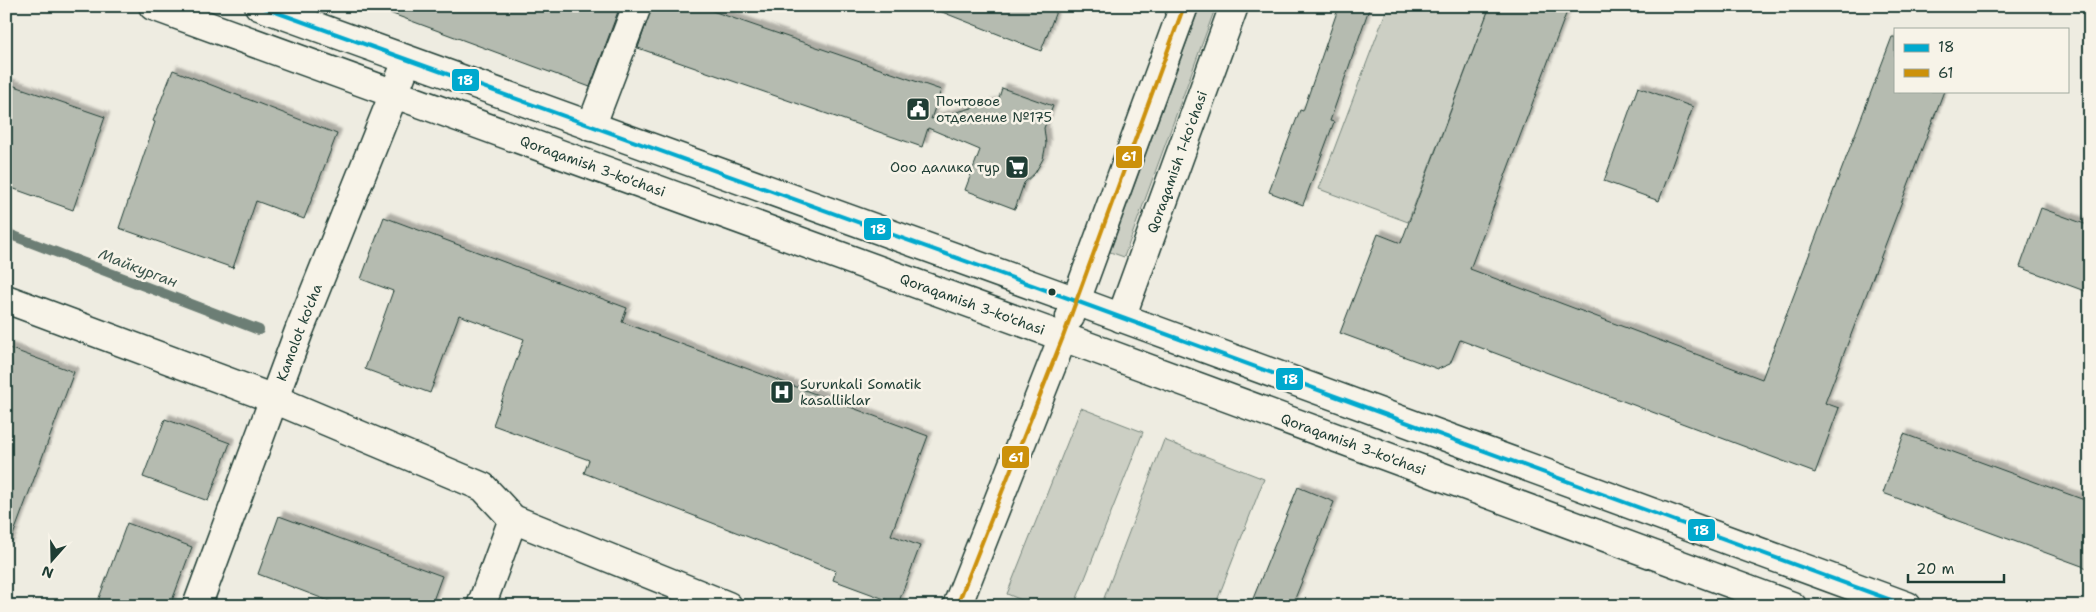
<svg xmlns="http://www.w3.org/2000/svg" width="2096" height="612" viewBox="0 0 2096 612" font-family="'Shantell Sans',sans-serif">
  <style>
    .green { fill: #cccfc4; stroke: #76867c }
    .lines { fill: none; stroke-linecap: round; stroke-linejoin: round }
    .stream { stroke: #6c7e74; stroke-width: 10 }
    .building { fill: #b5bbb0; stroke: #1f3d34; filter: url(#shadow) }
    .minor-casing { stroke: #1f3d34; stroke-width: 31 }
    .major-casing { stroke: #1f3d34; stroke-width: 31 }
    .minor { stroke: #f7f3e8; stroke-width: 28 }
    .major { stroke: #f7f3e8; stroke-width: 28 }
    .bus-1-casing { stroke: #f7f3e8; stroke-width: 8 }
    .bus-2-casing { stroke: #f7f3e8; stroke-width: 8 }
    .bus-1 { stroke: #00a9ce; stroke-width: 4 }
    .bus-2 { stroke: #cc910a; stroke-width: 4 }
    .bus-dot { fill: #1f3d34; stroke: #f7f3e8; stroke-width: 2 }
    .labels { text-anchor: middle; stroke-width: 5; stroke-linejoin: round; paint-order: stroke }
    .poi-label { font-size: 14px; fill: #1f3d34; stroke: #f7f3e8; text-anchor: start }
    .street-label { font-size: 14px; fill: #1f3d34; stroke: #f7f3e8 }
    .water-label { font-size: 15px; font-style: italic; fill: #3f584f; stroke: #f7f3e8 }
    .line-badge { stroke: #f7f3e8; stroke-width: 2 }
    .badge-label { font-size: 14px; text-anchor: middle; font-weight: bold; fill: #fff }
  </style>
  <defs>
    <filter id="shadow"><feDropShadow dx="4.5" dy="-4.5" stdDeviation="1" flood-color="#0004"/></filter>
  </defs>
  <rect width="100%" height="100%" fill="#eeece1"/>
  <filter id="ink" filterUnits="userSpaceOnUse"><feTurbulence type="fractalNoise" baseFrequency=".02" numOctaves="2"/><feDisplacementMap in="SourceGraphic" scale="10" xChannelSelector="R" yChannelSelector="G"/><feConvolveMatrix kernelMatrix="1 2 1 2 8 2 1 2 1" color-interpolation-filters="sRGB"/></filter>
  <g filter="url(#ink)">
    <path class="green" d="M1200,6h16l-92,251 -14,-5z
      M1388,6h102l-82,216 -89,-33z
      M1081,408l62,24 -69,174h-38l-29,-12z
      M1164,440l100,39 -49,127h-114z"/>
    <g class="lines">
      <path class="stream" d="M6,233l253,97"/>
    </g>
    <path class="building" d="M380,6h240l-30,81 -211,-78z
      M652,6h46l243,84 -10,29 67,-18 4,-13 51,18 -9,22 2,16 -3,15 -8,14 -11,10 -9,26 -50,-19 15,-40 -52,-22 -6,19 -284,-99z
      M932,6h126l-17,45 -109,-43z
      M1339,6h31l-40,115 4,1 -31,83 -34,-13 31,-82 3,1z
      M1490,6h79l-99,263 292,110 130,-342h3v54h49l-119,312 14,5 -24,65 -355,-133 -10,24 -12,5 -98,-36 38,-99 23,9z
      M173,70l164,64 -33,85 -48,-18 -23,67 -114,-40 36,-106 -2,-1z
      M6,83l99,34 -32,93 -67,-24z
      M1638,87l55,20 -34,94 -55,-20z
      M2041,208l49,18v67l-70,-26z
      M384,217l243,91 -5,14 306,114 -37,99 29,11 -22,58 -65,-24 3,-9 -252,-98 5,-13 -96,-35 31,-86 -65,-24 -29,78 -65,-24 28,-78 -32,-12z
      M6,347l68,25 -65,174 -3,-1z
      M165,419l65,24 -22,58 -65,-24z
      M1904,434l186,68v67l-207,-76z
      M1298,487l36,15 -42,104h-42z
      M279,516l163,60 -11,30h-89l-84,-32z
      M127,523l65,24 -22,59h-74z"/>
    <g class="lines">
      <g class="minor-casing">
        <g id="minor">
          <path d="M591,127l46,-121"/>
          <path d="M6,299l268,100 209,88 30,32 215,87"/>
          <path id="s1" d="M197,606l102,-275 108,-270"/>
          <path d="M481,606l32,-87"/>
          <path d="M957,606l106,-269"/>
        </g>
      </g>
      <g class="major-casing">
        <g id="major">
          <path id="s2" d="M153,6l910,331 729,269"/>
          <path d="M259,6l817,295 831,305"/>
          <path d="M1070,317l114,-311"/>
          <path d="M1121,318l113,-312"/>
        </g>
      </g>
      <use href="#minor" class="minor"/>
      <use href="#major" class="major"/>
      <g class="bus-1-casing">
        <path id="bus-1" d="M259,6l817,295 831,305"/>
      </g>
      <g class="bus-2-casing">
        <path id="bus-2" d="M957,606l106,-269 121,-331"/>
      </g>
      <use href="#bus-1" class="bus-1"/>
      <use href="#bus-2" class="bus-2"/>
    </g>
  </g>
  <defs>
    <g id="civic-square" transform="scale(1.25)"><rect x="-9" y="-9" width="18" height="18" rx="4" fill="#1f3d34" stroke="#f7f3e8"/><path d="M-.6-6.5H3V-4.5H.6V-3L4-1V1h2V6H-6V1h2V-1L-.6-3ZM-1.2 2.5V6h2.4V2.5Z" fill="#fff"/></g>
    <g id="supermarket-square" transform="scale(1.25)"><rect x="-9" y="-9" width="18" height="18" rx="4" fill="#1f3d34" stroke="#f7f3e8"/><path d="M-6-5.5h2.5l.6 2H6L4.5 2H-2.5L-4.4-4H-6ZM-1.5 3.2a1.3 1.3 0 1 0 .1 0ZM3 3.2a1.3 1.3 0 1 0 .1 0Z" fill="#fff"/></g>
    <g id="hospital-square" transform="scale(1.25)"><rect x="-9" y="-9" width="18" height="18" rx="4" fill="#1f3d34" stroke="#f7f3e8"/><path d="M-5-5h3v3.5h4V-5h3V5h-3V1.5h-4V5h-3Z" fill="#fff"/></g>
  </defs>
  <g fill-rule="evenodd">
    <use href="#civic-square" x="918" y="109"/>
    <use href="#supermarket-square" x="1017" y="167"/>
    <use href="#hospital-square" x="782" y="392"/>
  </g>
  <circle class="bus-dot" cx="1052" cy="292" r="4.5"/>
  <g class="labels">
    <g class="poi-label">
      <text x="936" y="106">Почтовое<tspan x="936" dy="16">отделение №175</tspan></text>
      <text x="1000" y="172" text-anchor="end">Ооо далика тур</text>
      <text x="800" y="389">Surunkali Somatik<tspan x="800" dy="16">kasalliklar</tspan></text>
    </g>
    <g class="street-label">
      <text transform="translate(1177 162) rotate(-70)" y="5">Qoraqamish 1-koʻchasi</text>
      <text dy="5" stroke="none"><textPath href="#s2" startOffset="468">Qoraqamish 3-ko'chasi</textPath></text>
      <text dy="5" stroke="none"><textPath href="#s2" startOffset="872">Qoraqamish 3-ko'chasi</textPath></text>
      <text dy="5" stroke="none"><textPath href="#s1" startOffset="292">Kamolot ko'cha</textPath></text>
      <text dy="5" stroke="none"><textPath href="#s2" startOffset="1278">Qoraqamish 3-ko'chasi</textPath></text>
    </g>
    <g class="water-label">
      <text transform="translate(138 268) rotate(21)" y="5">Майкурган</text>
    </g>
  </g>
  <g class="line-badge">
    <rect x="451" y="68" width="29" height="24" rx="5" fill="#00a9ce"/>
    <rect x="1115" y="145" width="28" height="24" rx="5" fill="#cc910a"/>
    <rect x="863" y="217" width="29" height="24" rx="5" fill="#00a9ce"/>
    <rect x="1275" y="367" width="29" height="24" rx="5" fill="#00a9ce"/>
    <rect x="1001" y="445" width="29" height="24" rx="5" fill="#cc910a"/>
    <rect x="1687" y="518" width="29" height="24" rx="5" fill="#00a9ce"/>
  </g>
  <g class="badge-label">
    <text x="465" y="85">18</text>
    <text x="1129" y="161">61</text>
    <text x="878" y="234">18</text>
    <text x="1290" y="384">18</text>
    <text x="1016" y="462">61</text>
    <text x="1701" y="535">18</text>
  </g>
  <rect width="2096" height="612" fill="none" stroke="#f7f3e8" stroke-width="25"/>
  <rect x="12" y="12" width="2071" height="587" fill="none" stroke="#1f3d34" stroke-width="2" filter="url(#ink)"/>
  <rect x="1894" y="28" width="175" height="65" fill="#f7f3e8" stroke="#a1aaa0"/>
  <rect x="1904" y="44" width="25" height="8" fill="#00a9ce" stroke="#a1aaa0"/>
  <text x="1938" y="52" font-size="15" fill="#1f3d34">18</text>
  <rect x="1904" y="69" width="25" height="8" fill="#cc910a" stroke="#a1aaa0"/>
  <text x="1938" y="78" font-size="15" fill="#1f3d34">61</text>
  <g transform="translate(52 560) rotate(200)" stroke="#f7f3e8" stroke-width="4" paint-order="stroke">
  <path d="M0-4L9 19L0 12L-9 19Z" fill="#1f3d34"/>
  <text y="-8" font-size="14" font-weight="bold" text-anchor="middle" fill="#1f3d34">N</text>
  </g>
  <path d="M1908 574v8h96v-8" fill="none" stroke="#1f3d34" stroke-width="2.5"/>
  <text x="1916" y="574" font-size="15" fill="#1f3d34" stroke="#f7f3e8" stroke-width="4" paint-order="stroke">20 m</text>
</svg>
